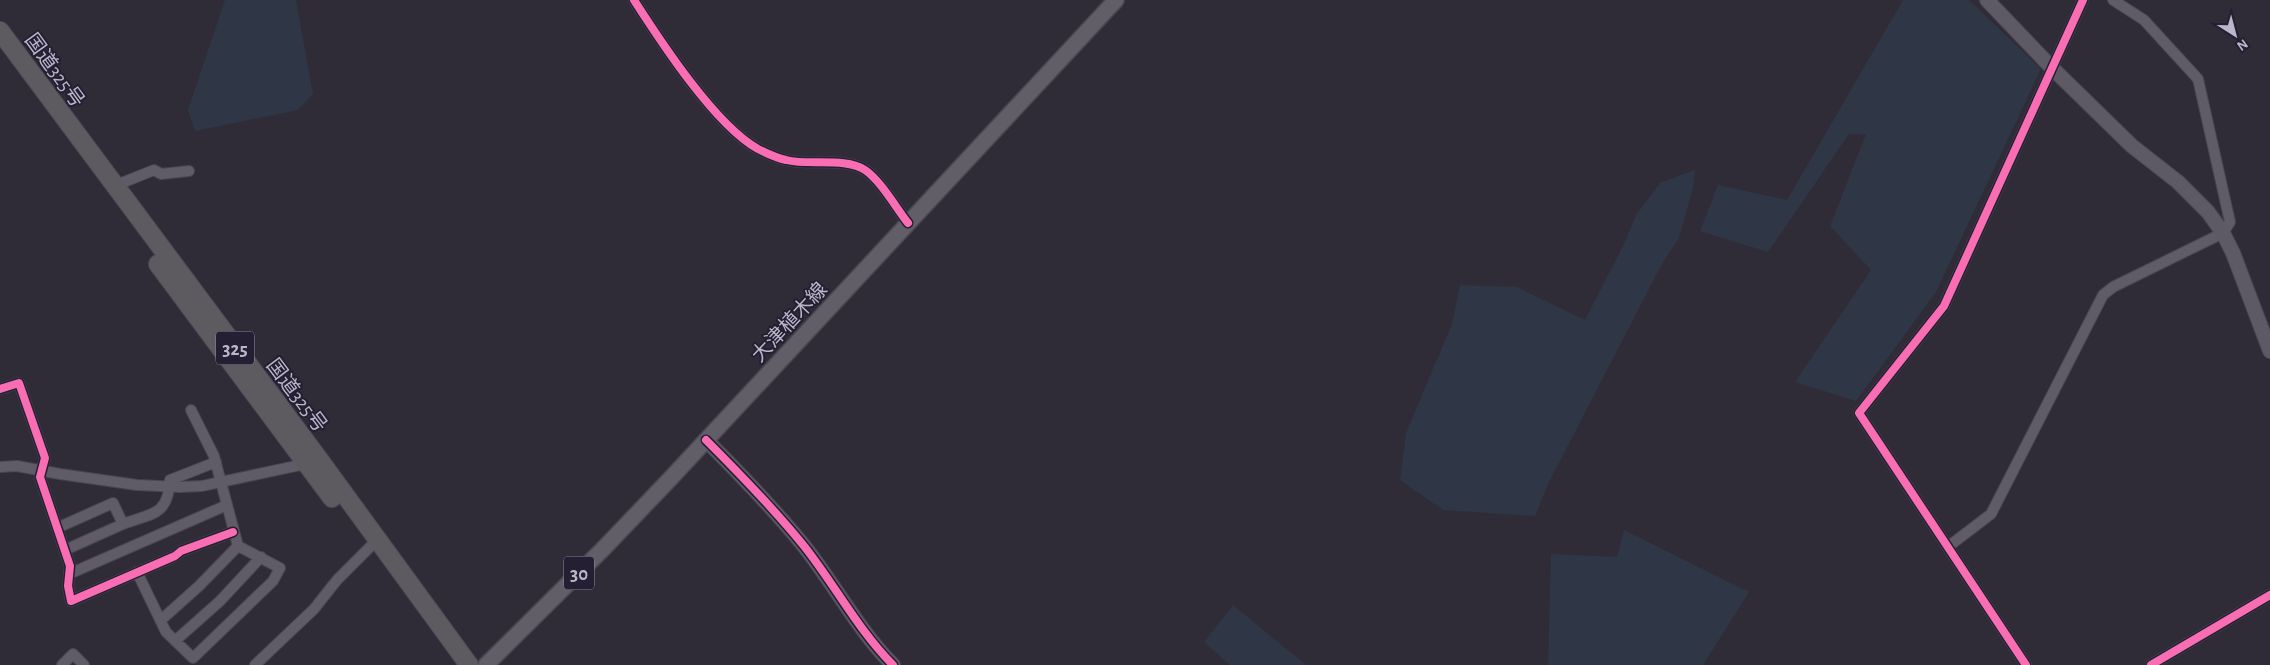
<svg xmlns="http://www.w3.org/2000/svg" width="2270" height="665" viewBox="0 0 2270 665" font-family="'Alegreya Sans','Noto Sans JP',sans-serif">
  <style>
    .green { fill: #2f3646 }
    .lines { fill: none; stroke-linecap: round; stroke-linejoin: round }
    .street-casing { stroke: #494750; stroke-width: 12 }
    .secondary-casing { stroke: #4a4752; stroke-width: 16 }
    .primary-casing { stroke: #4a4752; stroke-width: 18 }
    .highway-casing { stroke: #4c4954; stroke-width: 20 }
    .street { stroke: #5f5b67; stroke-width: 10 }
    .secondary { stroke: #5e5a65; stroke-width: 14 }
    .primary { stroke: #615e68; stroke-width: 15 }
    .highway { stroke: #5d5b60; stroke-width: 18 }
    .cycleway-casing { stroke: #251f34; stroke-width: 11 }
    .cycleway { stroke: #f96db3; stroke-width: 8 }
    .labels { text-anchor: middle; stroke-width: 4; stroke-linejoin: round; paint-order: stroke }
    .shield { fill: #251f34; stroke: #8f899c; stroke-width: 1 }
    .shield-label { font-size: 19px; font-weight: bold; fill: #bcb6c9 }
    .street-label { font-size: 20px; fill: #bcb6c9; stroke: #251f34 }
  </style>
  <rect width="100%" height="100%" fill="#2f2c38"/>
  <path class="green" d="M225,0h71l17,94 -15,16 -103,21 -7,-21z
    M1903,0h66l72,69 -105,223 -80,109 -61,-19 76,-112 -41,-44 36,-92h-17l-81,118 -68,-21 18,-46 69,15z
    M1695,170l-2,18 -14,50 -16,24 -114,220 -14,34 -92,-6 -43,-30 6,-47 46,-109 8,-39 57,2 68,33 39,-76 12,-29 24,-32z
    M1624,530l125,62 -46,73h-155l3,-111 66,3z
    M1233,605l73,60h-76l-26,-23z"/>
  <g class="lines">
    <g class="street-casing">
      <path id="street" d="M634,0c27,42 81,125 124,149 8,4 19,9 28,11 23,6 59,-3 79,10 16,11 31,38 43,53
        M114,186l40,-16 7,4 28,-3
        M0,389l19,-6 26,75 -5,19 30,89 -2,20 3,15 104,-45 6,-5 52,-19
        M0,467l17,-1 43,8 77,11 43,2 22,-1 108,-23
        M57,528l56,-25 10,21c29,-11 45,-8 47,-44l46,-18
        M1949,546l42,-32 112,-219 10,-8 110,-54 7,-11 -32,-143 -54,-59 -31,-20
        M65,550l58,-26
        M137,572l29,60 27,26 80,-77 7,-13 -42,-22 -24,-90 -23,-46
        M69,574l158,-69
        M161,620l38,-34 39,-40
        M175,641l45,-40 41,-44
        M62,665l11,-11 11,11
        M255,665l59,-56 23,-29 40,-40
        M2026,665l-167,-252 85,-107 139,-306
        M2151,665l119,-70"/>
    </g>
    <g class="secondary-casing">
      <path id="secondary" d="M1987,0l65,68 80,78 46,36 30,30 15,21 10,20 37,98
        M706,440c34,34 68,69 98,106 31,39 54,84 89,119"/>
    </g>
    <g class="primary-casing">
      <path id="primary" d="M486,665l117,-116 67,-70 446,-479"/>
    </g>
    <g class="highway-casing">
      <path id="highway" d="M0,31l318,427 151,207
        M158,264l174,234"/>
    </g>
    <use href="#street" class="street"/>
    <use href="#secondary" class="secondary"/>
    <use href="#primary" class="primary"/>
    <use href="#highway" class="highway"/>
    <g class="cycleway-casing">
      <path id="cycleway" d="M634,0c27,42 81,125 124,149 8,4 19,9 28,11 23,6 59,-3 79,10 16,11 31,38 43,53
        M0,389l19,-6 26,75 -5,19 30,89 -2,20 3,15 104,-45 6,-5 52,-19
        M706,440c34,34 68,69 98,106 31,39 54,84 89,119
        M2026,665l-167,-252 85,-107 139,-306
        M2151,665l119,-70"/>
    </g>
    <use href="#cycleway" class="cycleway"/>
  </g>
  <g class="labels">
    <g class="shield">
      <rect x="216" y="331.5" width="38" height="33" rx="4"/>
      <rect x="564" y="556.5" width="30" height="33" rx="4"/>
    </g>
    <g class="shield-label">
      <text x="235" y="355">325</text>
      <text x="579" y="580">30</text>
    </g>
    <g class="street-label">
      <text transform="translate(55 70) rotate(54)" y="7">国道325号</text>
      <text transform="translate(789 322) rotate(-47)" y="7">大津植木線</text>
      <text transform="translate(297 395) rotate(53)" y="7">国道325号</text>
    </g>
  </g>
  <g transform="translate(2235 35) rotate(144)" stroke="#251f34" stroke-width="4" paint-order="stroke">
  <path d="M0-4L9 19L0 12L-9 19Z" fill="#bcb6c9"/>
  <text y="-8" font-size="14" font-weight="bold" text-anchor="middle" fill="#bcb6c9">N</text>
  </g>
</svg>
